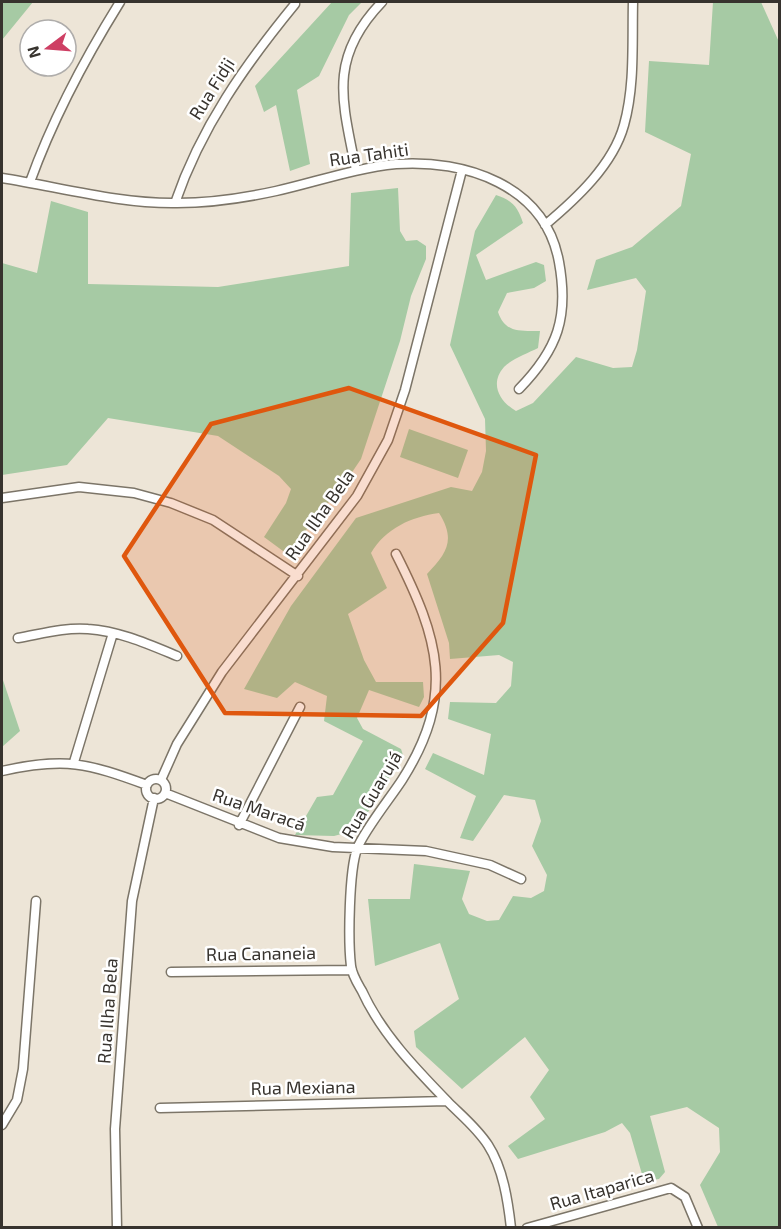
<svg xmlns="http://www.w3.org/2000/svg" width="781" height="1229" viewBox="0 0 781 1229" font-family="'Exo 2',sans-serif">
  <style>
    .green { fill: #a6caa4 }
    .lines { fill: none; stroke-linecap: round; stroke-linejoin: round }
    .minor-casing { stroke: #7c7568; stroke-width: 11 }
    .minor { stroke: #fff; stroke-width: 8 }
    .marked { fill: #df570e; fill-opacity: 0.2; stroke: #df570e; stroke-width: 4.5; stroke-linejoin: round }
    .labels { text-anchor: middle; stroke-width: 5; stroke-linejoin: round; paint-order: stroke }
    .street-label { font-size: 18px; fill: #37332e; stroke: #fff }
  </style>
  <rect width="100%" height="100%" fill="#ede5d7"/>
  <path class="green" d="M2,2h31l-31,38z
    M332,2h30l-13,13 -30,61 -22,14 13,74 -20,7 -14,-66 -12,7 -9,-26z
    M713,2h48l18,40v1185h-61l-18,-42 20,-33 -1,-24 -32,-21 -37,9 15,56 -6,7 -15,2 -14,-48 -8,-10 -17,9 -87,27 -10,-13 37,-27 -15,-22 19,-27 -24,-33 -63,52 -46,-42 -2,-16 45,-32 -19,-56 -65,23 -7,-67h42l4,-35 56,7 -8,28 7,15 18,7 12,-1 14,-24 18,2 13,-7 3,-16 -15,-29 9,-25 -6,-21 -31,-5 -31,46 -13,-3 16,-42 -51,-27 8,-16 51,22 7,-41 -43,-15 2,-17 46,1 15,-17 2,-24 -14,-7 -49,4 -1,-16 -22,-69c20,-21 29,-34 12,-61 -28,4 -53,15 -68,40l16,35 -39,26 16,46 12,22h47l1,15 -5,10 -50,-17 -12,28 6,11 38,20 2,6 -46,75 -23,6 -39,-1 22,-38 16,-2 30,-54 -39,-20 3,-25 -32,-14 -18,16 -33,-9 47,-83 65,-88 95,-31 21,4 10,-19 4,-21 -1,-32 -35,-74 25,-114 21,-36c16,5 22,12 27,28l-47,32 10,25 50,-18 8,3 2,16 -12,7 -27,5 -9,19c7,21 22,19 42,19l-2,17c-10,5 -26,11 -34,19 -15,17 -4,35 12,44l17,-8 43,-46 37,11 19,-1 5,-17 9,-59 -10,-13 -49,12 9,-30 36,-13 49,-41 10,-52 -46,-22 4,-71 60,4z
    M398,188l2,43 6,10 11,-1 9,6v13l-15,37 -11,45 -39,118 -23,34 -22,22 -23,35 -10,1 -19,-14 22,-34 5,-14 -12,-13 -61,-40 -110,-18 -41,47 -65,10v-212l35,10 14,-72 37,11v72l130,3 131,-21 2,-73z
    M409,429l59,21 -10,28 -58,-21z
    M2,677l18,54 -18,16z"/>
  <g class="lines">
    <g class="minor-casing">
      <path id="minor" d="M356,170c-14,-70 -28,-112 26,-168
        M2,178c57,9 117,26 175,25 33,0 67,-5 99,-12 40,-9 79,-23 120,-27 69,-5 149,21 163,98 10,55 -1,87 -40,127
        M30,182c23,-64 54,-122 90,-180
        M175,203c26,-76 70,-138 120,-199
        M545,225c31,-26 68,-60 79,-100 11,-39 8,-83 9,-123
        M2,498l77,-11 55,6 37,10 42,17 85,56
        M396,554c43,85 60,141 6,226 -11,17 -39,52 -45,69 -8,22 -9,92 -6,117 1,9 7,18 11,25 19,42 54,78 86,111 14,14 29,26 40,43 15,23 20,56 23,83
        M18,638c23,-4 47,-11 70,-9 31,2 60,15 89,27
        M74,762l39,-129
        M2,771c63,-14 85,-8 145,14
        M146 789a10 10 0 1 1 20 0a10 10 0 1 1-20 0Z
        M161,780l16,-36 45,-72 135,-176 31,-56 17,-50 57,-220
        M165,793l114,45 54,9 93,4 64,14 31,14
        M239,825l61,-118
        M171,972l181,-2
        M160,1108l287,-7
        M2,1125l15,-25 6,-31 13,-168
        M117,1228l-2,-99 17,-228 22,-103
        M527,1228l144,-40 14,9 13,31"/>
    </g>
    <use href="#minor" class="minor"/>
  </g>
  <path class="marked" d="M349,388l187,67 -33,168 -82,93 -196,-3 -101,-157 87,-132z"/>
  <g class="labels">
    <g class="street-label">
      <text transform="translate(212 89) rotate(-58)" y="6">Rua Fidji</text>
      <text transform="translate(369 155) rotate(-8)" y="6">Rua Tahiti</text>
      <text transform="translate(320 515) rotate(-55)" y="6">Rua Ilha Bela</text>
      <text transform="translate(372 795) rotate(-59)" y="6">Rua Guarujá</text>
      <text transform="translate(259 810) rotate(19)" y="6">Rua Maracá</text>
      <text transform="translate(261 954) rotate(-1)" y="6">Rua Cananeia</text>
      <text transform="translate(108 1011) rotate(-86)" y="6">Rua Ilha Bela</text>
      <text transform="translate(303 1088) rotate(-1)" y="6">Rua Mexiana</text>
      <text transform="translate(602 1190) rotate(-16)" y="6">Rua Itaparica</text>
    </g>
  </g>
  <rect width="781" height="1229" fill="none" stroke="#37332e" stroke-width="6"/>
  <g transform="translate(48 48) rotate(254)"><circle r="28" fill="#ffffff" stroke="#afadab" stroke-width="1.5"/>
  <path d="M0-4.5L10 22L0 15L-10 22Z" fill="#ce3f64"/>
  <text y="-9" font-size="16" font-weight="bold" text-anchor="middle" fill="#37332e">N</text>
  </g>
</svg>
